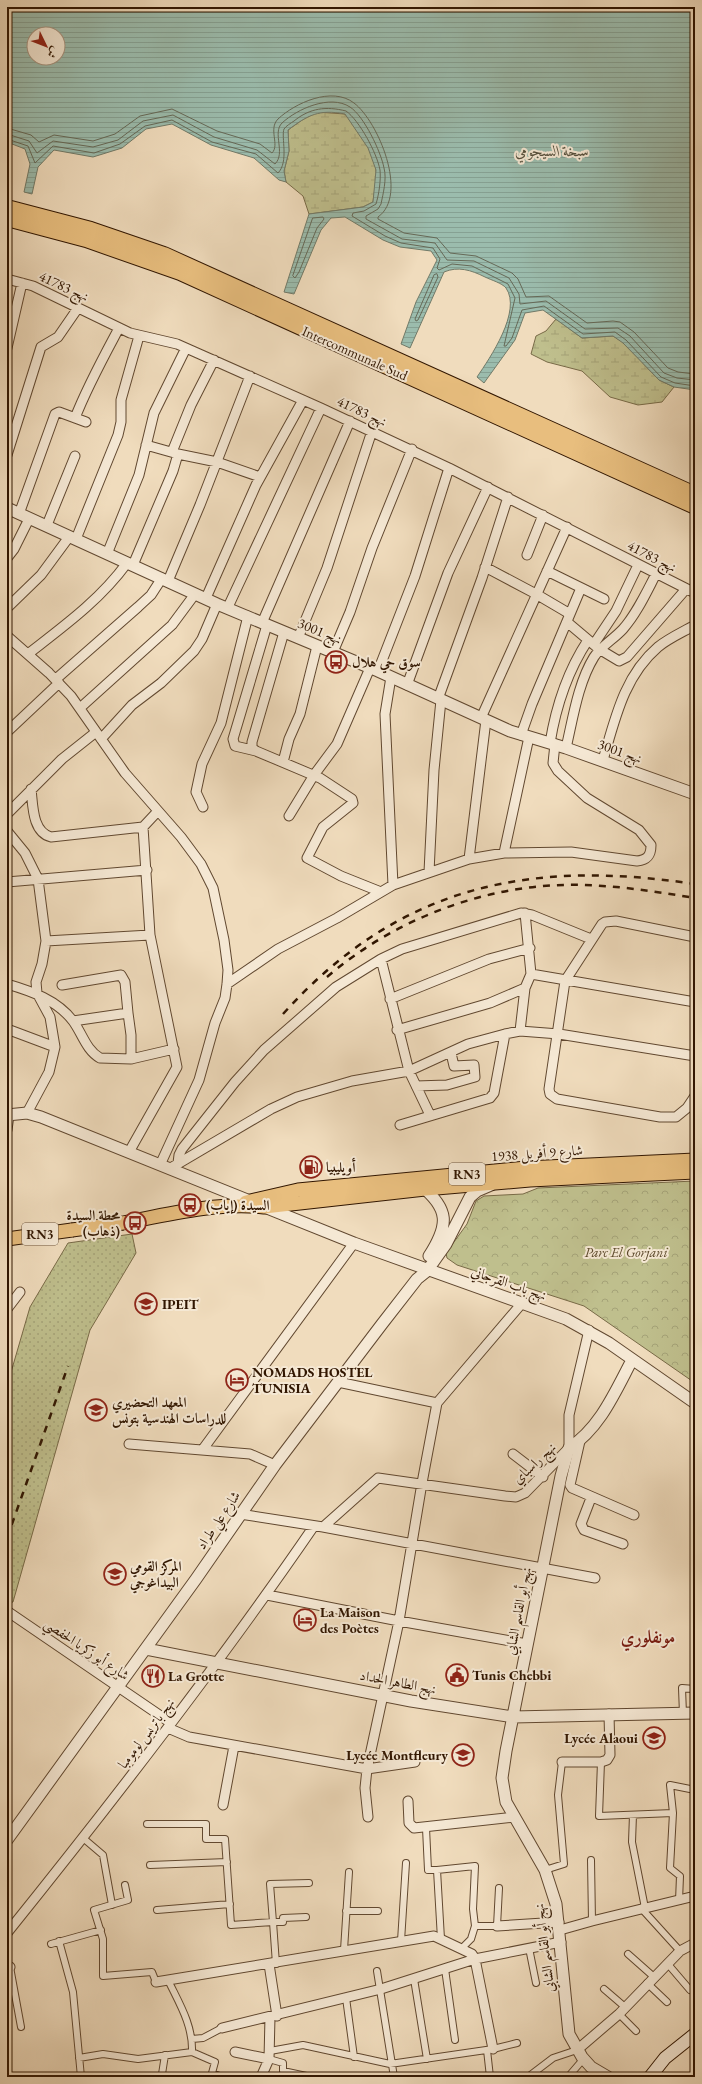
<svg xmlns="http://www.w3.org/2000/svg" width="702" height="2084" viewBox="0 0 702 2084" font-family="'EB Garamond',Amiri,serif">
  <style>
    .grass { fill: url(#grass-dots); stroke: #786a47 }
    .forest { fill: url(#forest-crowns); stroke: #786a47 }
    .wetland { fill: url(#wetland-marsh); stroke: #786a47 }
    .water { fill: url(#water-rules); stroke: #717a68; fill-rule: evenodd }
    .lines { fill: none; stroke-linecap: round; stroke-linejoin: round }
    .shore { stroke: #666957; stroke-width: 1 }
    .pedestrian-casing { stroke: #614830; stroke-width: 8 }
    .minor-casing { stroke: #614830; stroke-width: 11 }
    .tertiary-casing { stroke: #614830; stroke-width: 13 }
    .secondary-casing { stroke: #311601; stroke-width: 14 }
    .primary-casing { stroke: #311601; stroke-width: 15 }
    .trunk-casing { stroke: #311601; stroke-width: 16 }
    .pedestrian { stroke: #f5e8d4; stroke-width: 6 }
    .minor { stroke: #f5e8d4; stroke-width: 9 }
    .tertiary { stroke: #f5e8d4; stroke-width: 11 }
    .secondary { stroke: #f5e8d4; stroke-width: 12 }
    .primary { stroke: #e8be7e; stroke-width: 13 }
    .trunk { stroke: #e8be7e; stroke-width: 14 }
    .rail { stroke: #311601; stroke-width: 2.5; stroke-dasharray: 7 7; stroke-linecap: butt }
    .primary-bridge-casing { stroke: #311601; stroke-width: 15; stroke-linecap: butt }
    .primary-bridge { stroke: #e8be7e; stroke-width: 13 }
    .labels { text-anchor: middle; stroke-width: 4; stroke-linejoin: round; paint-order: stroke }
    .shield { fill: #f5e8d4; stroke: #6c5540; stroke-width: 1 }
    .shield-label { font-size: 13px; font-weight: bold; fill: #311601 }
    .street-label { font-size: 14px; fill: #311601; stroke: #f5e8d4 }
    .poi-label { font-size: 14px; font-weight: bold; fill: #311601; stroke: #f5e8d4; text-anchor: start }
    .park-label { font-size: 14px; font-style: italic; fill: #5c492b; stroke: #f5e8d4 }
    .water-label { font-size: 15px; font-style: italic; fill: #56503d; stroke: #f5e8d4 }
    .district-label { font-size: 18px; font-weight: bold; fill: #7a1f14; stroke: #f5e8d4 }
  </style>
  <defs>
    <pattern id="grass-dots" width="8" height="8" patternUnits="userSpaceOnUse"><rect width="8" height="8" fill="#bfbf8d"/><path d="M2 2h.1M6 6h.1" fill="none" stroke="#a5a378" stroke-width="1.8" stroke-linecap="round"/></pattern>
    <pattern id="forest-crowns" width="20" height="18" patternUnits="userSpaceOnUse"><rect width="20" height="18" fill="#bfbf8d"/><path d="M2 6a3 3 0 1 1 6 0M12 15a3 3 0 1 1 6 0" fill="none" stroke="#a5a378"/></pattern>
    <pattern id="wetland-marsh" width="20" height="14" patternUnits="userSpaceOnUse"><rect width="20" height="14" fill="#bfbf8d"/><path d="M1 5h8M5 5V1M11 12h8M15 12V8" fill="none" stroke="#a5a378"/></pattern>
    <pattern id="water-rules" width="6" height="5" patternUnits="userSpaceOnUse"><rect width="6" height="5" fill="#9bbcad"/><path d="M0 2.5h6" fill="none" stroke="#86a193"/></pattern>
  </defs>
  <rect width="100%" height="100%" fill="#f0dcbd"/>
  <filter id="stains"><feTurbulence type="fractalNoise" baseFrequency=".005" numOctaves="4"/><feColorMatrix values="0 0 0 0 .2 0 0 0 0 .09 0 0 0 0 .02 0 0 0 .5 -.17"/></filter>
  <radialGradient id="worn" r=".72"><stop offset=".6" stop-color="#630" stop-opacity="0"/><stop offset="1" stop-color="#630" stop-opacity=".3"/></radialGradient>
  <path class="grass" d="M132,1234l4,19 -46,77 -77,272 -4,1 -2,-1v-216l23,-79 38,-64z"/>
  <path class="forest" d="M695,1181v202l-111,-77 -127,-41 -10,-7 -1,-5 21,-29 9,-23 8,-5 39,-2 15,-6z"/>
  <path class="wetland" d="M317,112l28,2c12,15 29,37 31,57 1,10 -2,21 -3,31l-10,5 -54,7 -6,-18 -17,-14 -2,-11 5,-20 -1,-21 14,-10z
    M556,319l26,19 31,-2 10,6 36,38 15,7 -12,15 -24,3 -28,-8 -28,-26 -35,-9 -16,-8 5,-18 10,-5z"/>
  <path class="water" d="M7,7h688v383l-21,-3 -15,-7 -36,-37 -10,-7 -31,2 -39,-28 -18,3 -10,27 -31,43 -7,-6c13,-19 45,-66 29,-89 -4,-5 -15,-8 -21,-11 -14,-7 -27,-11 -41,-5l-34,76 -9,-4 15,-42 21,-42 -6,-9 -31,-4 -17,-7 -38,-23 -14,1 -10,12 -27,64 -10,-2 25,-78 54,-7 10,-5 3,-32 -8,-22 -23,-34c-26,-5 -37,1 -57,16l1,21 -5,20 2,11 -7,-2 -25,-22 -43,-13 -39,-21 -26,5 -24,19 -29,9 -39,-7 -16,17 -6,27 -8,-2 6,-28 -5,-15 -18,-7zM34,34h24v24h-24z"/>
  <g class="lines">
    <path class="shore" d="M7,128l24,7 8,7 15,-7 39,6 22,-7 25,-18 32,-7 45,22 43,13 12,9c8,-8 -4,-24 6,-34 17,-16 54,-33 76,-16 24,18 55,92 24,114v2l26,14 33,5 13,15 26,3 36,17 6,6 8,18 23,-1 38,27 26,-2 7,1 14,10 34,36 10,4 17,2
      M7,134l22,7 8,12 16,-12 40,6 25,-7 25,-19 30,-6 41,22 43,13 18,14c11,-11 -3,-31 7,-41 15,-14 48,-29 68,-16 14,9 31,45 34,61 3,11 -1,26 -3,36l-3,5 -12,7v3l36,20 33,4 12,17 27,1 35,17 10,16 1,10 26,-3 39,28 33,-1 12,8 34,37 13,5 18,2
      M7,139l21,7 7,17 18,-17 41,7 26,-9 25,-18 27,-6 40,22 44,12 22,19c11,-11 3,-36 6,-44 2,-3 7,-6 10,-8 16,-13 32,-15 52,-10 13,9 31,42 34,59 1,10 -1,24 -4,34l-12,7 -11,2 -1,3 33,20 16,7 32,5 7,11 -3,9 2,2 13,-6 20,2 36,18 7,14 -11,48h2l6,-8 10,-28 22,-4 39,28 32,-2 11,8 35,37 14,6 20,3
      M313,218l10,-1 1,2 -7,9 -18,44 -4,6 -2,-2z
      M437,274l1,3 -20,43 -2,1 -1,-2 19,-44z"/>
    <g class="pedestrian-casing">
      <path id="pedestrian" d="M683,1714l-1,-26 13,1
        M601,1762l-2,54 74,-3 -3,-28 25,5
        M673,1813l-3,55 10,8 -1,25
        M633,1815l-1,27 13,66
        M147,1824h59v15h19l6,86 42,-3 3,42
        M426,1828l2,42h9l38,-4 -2,43 2,17h22l2,-38
        M83,1838l20,17 9,50
        M591,1860l1,61
        M150,1865l77,-3
        M437,1870l4,69
        M545,1870l19,-6 -6,-69 4,-33
        M125,1885l3,15 -34,10 9,29v37l49,-4 4,10
        M641,1908l39,43
        M157,1910l73,-6
        M346,1911h32
        M306,1917l-23,1v4h-10l-3,-38 39,-1
        M59,1941l14,51 8,85
        M401,1941l5,-78
        M51,1944l50,-14
        M529,1948l7,35
        M461,1949l10,-10 4,-13
        M344,1950l5,-78
        M628,1954l26,23
        M667,1963l23,27
        M10,1967l11,60
        M445,1969l10,71
        M377,1971l17,106
        M414,1979l13,80
        M168,1980c11,23 25,45 24,72
        M647,1983l20,19
        M604,1989l21,18
        M346,1998l8,59
        M619,2014l17,17
        M192,2039l11,-1 19,-10
        M487,2050l3,27
        M270,2051l33,-6 87,19 103,-15 24,-6
        M79,2058l24,-4 35,5 54,-7 23,10 -3,11 10,4
        M269,2059l14,4v8l28,6
        M160,2077l2,-3 3,-19
        M528,2077l25,-19 24,-8
        M568,2077l12,-14"/>
    </g>
    <g class="minor-casing">
      <path id="minor" d="M7,279l26,7 97,47 47,11 144,64 128,60 246,125
        M7,348l15,-65
        M75,418c12,-31 28,-60 44,-90
        M172,452l19,-47 23,-45
        M178,454l39,8 43,15
        M7,455l34,-108 17,-10 20,-29
        M19,514l36,-100 4,-2 27,10
        M47,525l28,-69
        M76,539l42,-104 3,-13v-22l18,-64
        M107,554l32,-79 15,-62 32,-65
        M527,555l16,-40
        M7,558l7,-9 15,-30
        M133,565l40,-94 5,-17 -32,-9
        M485,567l51,27 34,20
        M547,571l57,28
        M168,581l32,-76 50,-129
        M206,598l50,-113 47,-85
        M228,607l93,-199
        M7,608l34,-33 28,-38
        M567,622l32,27 20,12 8,-4 59,-68
        M262,623l88,-202
        M284,632l-32,110v6l4,3 64,27 32,21 1,4 -30,24 -16,31 34,18 40,16
        M7,636l42,37 22,23 54,77 56,64 20,27 12,24 11,52 4,30 -1,14 -2,14 -10,25 -16,57 -39,85
        M298,638l29,-70 45,-137
        M594,644l22,-33 22,-46
        M333,652l17,-40 22,-64 40,-99
        M28,654c36,-28 72,-54 99,-91
        M378,671l37,-95 34,-108
        M391,677l-6,37 8,171
        M56,679l82,-72 13,-12 11,-17
        M407,685l41,-112 40,-86
        M438,699l44,-121 26,-81
        M80,708l92,-83 23,-31
        M481,718l86,-191
        M7,732l52,-49
        M521,735l11,-31 49,-116
        M101,739l31,-34 29,-22 33,-32 8,-12 15,-35
        M550,743c6,-37 17,-71 38,-103
        M566,748c7,-30 12,-65 28,-91 7,-11 20,-18 29,-28 14,-16 23,-36 33,-55
        M256,751l-21,-5 -2,-7 34,-114
        M603,760c12,-41 21,-84 55,-113 11,-9 25,-15 37,-22
        M283,762l6,-23 11,-25 17,-68
        M31,789c2,16 1,43 20,48l92,-10 15,-16
        M203,807l-7,-15 6,-28 19,-41 27,-107
        M7,814l55,-55 34,-27
        M289,816l25,-41 23,-31 33,-76
        M7,831l18,22 13,26 8,62 -4,23 -6,18 1,11 13,24 5,30 -6,25 -22,41
        M504,853l25,-116
        M469,859l17,-139
        M429,872l5,-102 7,-70
        M7,882l140,-12
        M695,937l-79,-16 -11,1 -3,2 -37,57 -16,108 1,5 7,5 103,18h16l11,-9 8,-12
        M46,941l104,-6
        M381,959l28,112 21,44
        M531,974l164,28
        M7,984c24,7 50,16 66,37 9,12 13,29 27,37l31,1 43,-10
        M227,984l51,-35 59,-31 56,-33 76,-26 35,-6 67,-1 66,9c10,-1 14,-5 14,-16l-12,-15 -52,-32 -29,-27 -5,-8 2,-19
        M62,985l59,-10 4,7 3,31
        M390,999l99,-40 41,-11
        M73,1021l55,-8 3,22v24
        M7,1029l48,18
        M397,1030l93,-27 35,-15
        M520,1031l5,-43 6,-14 -6,-61
        M416,1086l31,-1 28,-8 -1,-12 -20,1 -3,-13
        M400,1125l90,-27 4,-5 11,-59
        M7,1130l2,-15
        M129,1152l48,-85 -27,-132 -7,-108
        M178,1163l1,-8 3,-6 53,-67 29,-32 72,-63 45,-28 21,-10 119,-36 11,2 59,24
        M169,1169l102,-60 26,-12 55,-16 57,-10 59,-27 37,-10 15,-3 39,3 136,22
        M7,1309l13,-17
        M338,1382l99,21
        M580,1441l-10,44 2,3 62,27
        M129,1444l121,10 25,11
        M203,1449l151,-206
        M513,1454l30,23
        M591,1498l-10,26 3,6 39,14
        M240,1514l83,13 272,51
        M323,1527l55,-49 127,18 11,1 9,-4 44,-45v-33l20,-85
        M267,1595l132,26 128,23
        M7,1611l164,112
        M168,1728l21,9 178,32 48,-7
        M562,1762h39l6,-2 3,-5 -1,-41
        M408,1801l1,22 5,5 101,-11
        M223,1805l11,-59
        M368,1817l-3,-29 2,-19 32,-148 23,-138 15,-80 86,-101
        M497,1926l62,-4
        M560,1930l32,-9 103,-25
        M7,1933c107,-133 211,-267 307,-407
        M269,1964l8,52
        M7,1966l3,1
        M156,1982l278,-46 38,18 3,5 18,90
        M222,2028l159,-39 94,-30 86,-17
        M577,2050l42,-36 61,-63 15,-8
        M235,2052l34,7
        M261,2077l8,-18 1,-42"/>
    </g>
    <g class="tertiary-casing">
      <path id="tertiary" d="M7,508l210,96 161,67 132,60 56,17 129,46
        M7,1115l20,-2 14,4 313,126 212,76 43,24 86,60
        M420,1185c30,24 29,40 9,71
        M146,1649l265,52 102,16 182,-4
        M7,1840l189,-261 79,-114 107,-141 35,-45 10,-8 19,-27 24,-47 7,-6 14,-6
        M608,2077l-17,-10 -9,-10 -13,-23 -13,-130 -11,-34 -39,-68 -4,-24 4,-27 55,-275 8,-28c31,-20 46,-56 63,-88"/>
    </g>
    <g class="secondary-casing">
      <path id="secondary" d="M650,2077l15,-19 30,-24"/>
    </g>
    <g class="primary-casing">
      <path id="primary" d="M246,1202l52,-12 228,-22 169,-8
        M123,1223c46,-9 94,-21 141,-16l161,-18 105,-9 165,-8
        M7,1239l65,-9"/>
    </g>
    <g class="trunk-casing">
      <path id="trunk" d="M7,207l84,22 73,25 531,240
        M7,219l79,21 94,33 515,234"/>
    </g>
    <use href="#pedestrian" class="pedestrian"/>
    <use href="#minor" class="minor"/>
    <use href="#tertiary" class="tertiary"/>
    <use href="#secondary" class="secondary"/>
    <use href="#primary" class="primary"/>
    <use href="#trunk" class="trunk"/>
    <path class="rail" d="M327,977c70,-60 164,-95 257,-92 37,1 74,7 111,13
      M283,1014c116,-129 246,-155 412,-130
      M7,1538l61,-172"/>
    <g class="primary-bridge-casing">
      <path id="primary-bridge" d="M72,1230l51,-7"/>
    </g>
    <use href="#primary-bridge" class="primary-bridge"/>
  </g>
  <defs>
    <g id="bus-ring" transform="scale(1.15)"><circle r="9.5" fill="#f5e8d4" stroke="#8f2418" stroke-width="1.5"/><path d="M-5-6H5V4H4V6H2V4H-2V6H-4V4H-5ZM-3.5-4V0h7V-4ZM-3.5 1.2v1.5H-2V1.2ZM2 1.2v1.5H3.5V1.2Z" fill="#8f2418"/></g>
    <g id="fuel-ring" transform="scale(1.15)"><circle r="9.5" fill="#f5e8d4" stroke="#8f2418" stroke-width="1.5"/><path d="M-5.5-6h7V0h2V4h1.3V-2.5L3-4.5l.8-.8L6-3V5H2.5V1h-1V6h-7ZM-4.2-4.7v3.2H.2V-4.7Z" fill="#8f2418"/></g>
    <g id="university-ring" transform="scale(1.15)"><circle r="9.5" fill="#f5e8d4" stroke="#8f2418" stroke-width="1.5"/><path d="M0-5L7-2L0 1L-7-2ZM-4 1L0 2.5L4 1V4Q0 6-4 4Z" fill="#8f2418"/></g>
    <g id="hotel-ring" transform="scale(1.15)"><circle r="9.5" fill="#f5e8d4" stroke="#8f2418" stroke-width="1.5"/><path d="M-6-4.5h1.5V1H6V5H4.5V3h-9V5H-6ZM-4 0a1.8 1.8 0 1 1 3.6 0ZM.5 0V-2.5h3Q6-2.5 6 0Z" fill="#8f2418"/></g>
    <g id="civic-ring" transform="scale(1.15)"><circle r="9.5" fill="#f5e8d4" stroke="#8f2418" stroke-width="1.5"/><path d="M-.6-6.5H3V-4.5H.6V-3L4-1V1h2V6H-6V1h2V-1L-.6-3ZM-1.2 2.5V6h2.4V2.5Z" fill="#8f2418"/></g>
    <g id="restaurant-ring" transform="scale(1.15)"><circle r="9.5" fill="#f5e8d4" stroke="#8f2418" stroke-width="1.5"/><path d="M-5-6h1v4h1v-4h1v4h1v-4h1v5L-1.5 .5V6h-2V.5L-5-1ZM5-6V6H3V1.5H1.5Q1.5-4 5-6Z" fill="#8f2418"/></g>
    <g id="school-ring" transform="scale(1.15)"><circle r="9.5" fill="#f5e8d4" stroke="#8f2418" stroke-width="1.5"/><path d="M0-5L7-2L0 1L-7-2ZM-4 1L0 2.5L4 1V4Q0 6-4 4Z" fill="#8f2418"/></g>
  </defs>
  <g fill-rule="evenodd">
    <use href="#bus-ring" x="336" y="662"/>
    <use href="#fuel-ring" x="311" y="1167"/>
    <use href="#bus-ring" x="190" y="1205"/>
    <use href="#bus-ring" x="135" y="1223"/>
    <use href="#university-ring" x="146" y="1304"/>
    <use href="#hotel-ring" x="237" y="1380"/>
    <use href="#university-ring" x="96" y="1410"/>
    <use href="#university-ring" x="115" y="1574"/>
    <use href="#hotel-ring" x="305" y="1620"/>
    <use href="#civic-ring" x="457" y="1675"/>
    <use href="#restaurant-ring" x="153" y="1676"/>
    <use href="#school-ring" x="654" y="1738"/>
    <use href="#school-ring" x="463" y="1755"/>
  </g>
  <g class="labels">
    <g class="shield">
      <rect x="449" y="1163" width="36" height="22" rx="3"/>
      <rect x="22" y="1223" width="36" height="22" rx="3"/>
    </g>
    <g class="shield-label">
      <text x="467" y="1179">RN3</text>
      <text x="40" y="1239">RN3</text>
    </g>
    <g class="street-label">
      <text transform="translate(64 286) rotate(25)" y="5">نهج 41783</text>
      <text transform="translate(355 353) rotate(24)" y="5">Intercommunale Sud</text>
      <text transform="translate(362 411) rotate(25)" y="5">نهج 41783</text>
      <text transform="translate(652 556) rotate(27)" y="5">نهج 41783</text>
      <text transform="translate(320 631) rotate(23)" y="5">نهج 3001</text>
      <text transform="translate(620 751) rotate(20)" y="5">نهج 3001</text>
      <text transform="translate(537 1153) rotate(-4)" y="5">شارع 9 أفريل 1938</text>
      <text transform="translate(509 1283) rotate(19)" y="5">نهج باب القرجاني</text>
      <text transform="translate(534 1463) rotate(-43)" y="5">نهج راسباي</text>
      <text transform="translate(218 1520) rotate(-56)" y="5">شارع علي طراد</text>
      <text transform="translate(518 1611) rotate(-79)" y="5">نهج أبو القاسم الشابي</text>
      <text transform="translate(87 1649) rotate(34)" y="5">شارع أبو زكريا الحفصي</text>
      <text transform="translate(398 1682) rotate(11)" y="5">نهج الطاهر الحداد</text>
      <text transform="translate(146 1733) rotate(-53)" y="5">نهج باتريس لومومبا</text>
      <text transform="translate(544 1948) rotate(-97)" y="5">نهج أبو القاسم الشابي</text>
    </g>
    <g class="poi-label">
      <text x="352" y="667">سوق حي هلال</text>
      <text x="326" y="1172">أويليبيا</text>
      <text x="206" y="1210">السيدة (إياب)</text>
      <text x="120" y="1220" text-anchor="end">محطة السيدة<tspan x="120" dy="16">(ذهاب)</tspan></text>
      <text x="162" y="1309">IPEIT</text>
      <text x="252" y="1377">NOMADS HOSTEL<tspan x="252" dy="16">TUNISIA</tspan></text>
      <text x="112" y="1407">المعهد التحضيري<tspan x="112" dy="16">للدراسات الهندسية بتونس</tspan></text>
      <text x="130" y="1571">المركز القومي<tspan x="130" dy="16">البيداغوجي</tspan></text>
      <text x="320" y="1617">La Maison<tspan x="320" dy="16">des Poètes</tspan></text>
      <text x="472" y="1680">Tunis Chebbi</text>
      <text x="168" y="1681">La Grotte</text>
      <text x="638" y="1743" text-anchor="end">Lycée Alaoui</text>
      <text x="448" y="1760" text-anchor="end">Lycée Montfleury</text>
    </g>
    <g class="park-label">
      <text x="626" y="1257">Parc El Gorjani</text>
    </g>
    <g class="water-label">
      <text x="552" y="156">سبخة السيجومي</text>
    </g>
    <g class="district-label">
      <text x="648" y="1643">مونفلوري</text>
    </g>
  </g>
  <rect width="702" height="2084" fill="none" stroke="#f0dcbd" stroke-width="24"/>
  <rect x="8" y="8" width="686" height="2068" fill="none" stroke="#311601" stroke-width="2"/>
  <rect x="12" y="12" width="678" height="2060" fill="none" stroke="#311601"/>
  <g transform="translate(46 46) rotate(133)"><circle r="19" fill="#f5e8d4" stroke="#a79480"/>
  <path d="M0-3L7 15L0 10L-7 15Z" fill="#8f2418"/>
  <text y="-6" font-size="11" font-weight="bold" text-anchor="middle" fill="#311601">ش</text>
  </g>
  <rect width="100%" height="100%" filter="url(#stains)"/>
  <rect width="100%" height="100%" fill="url(#worn)"/>
</svg>
